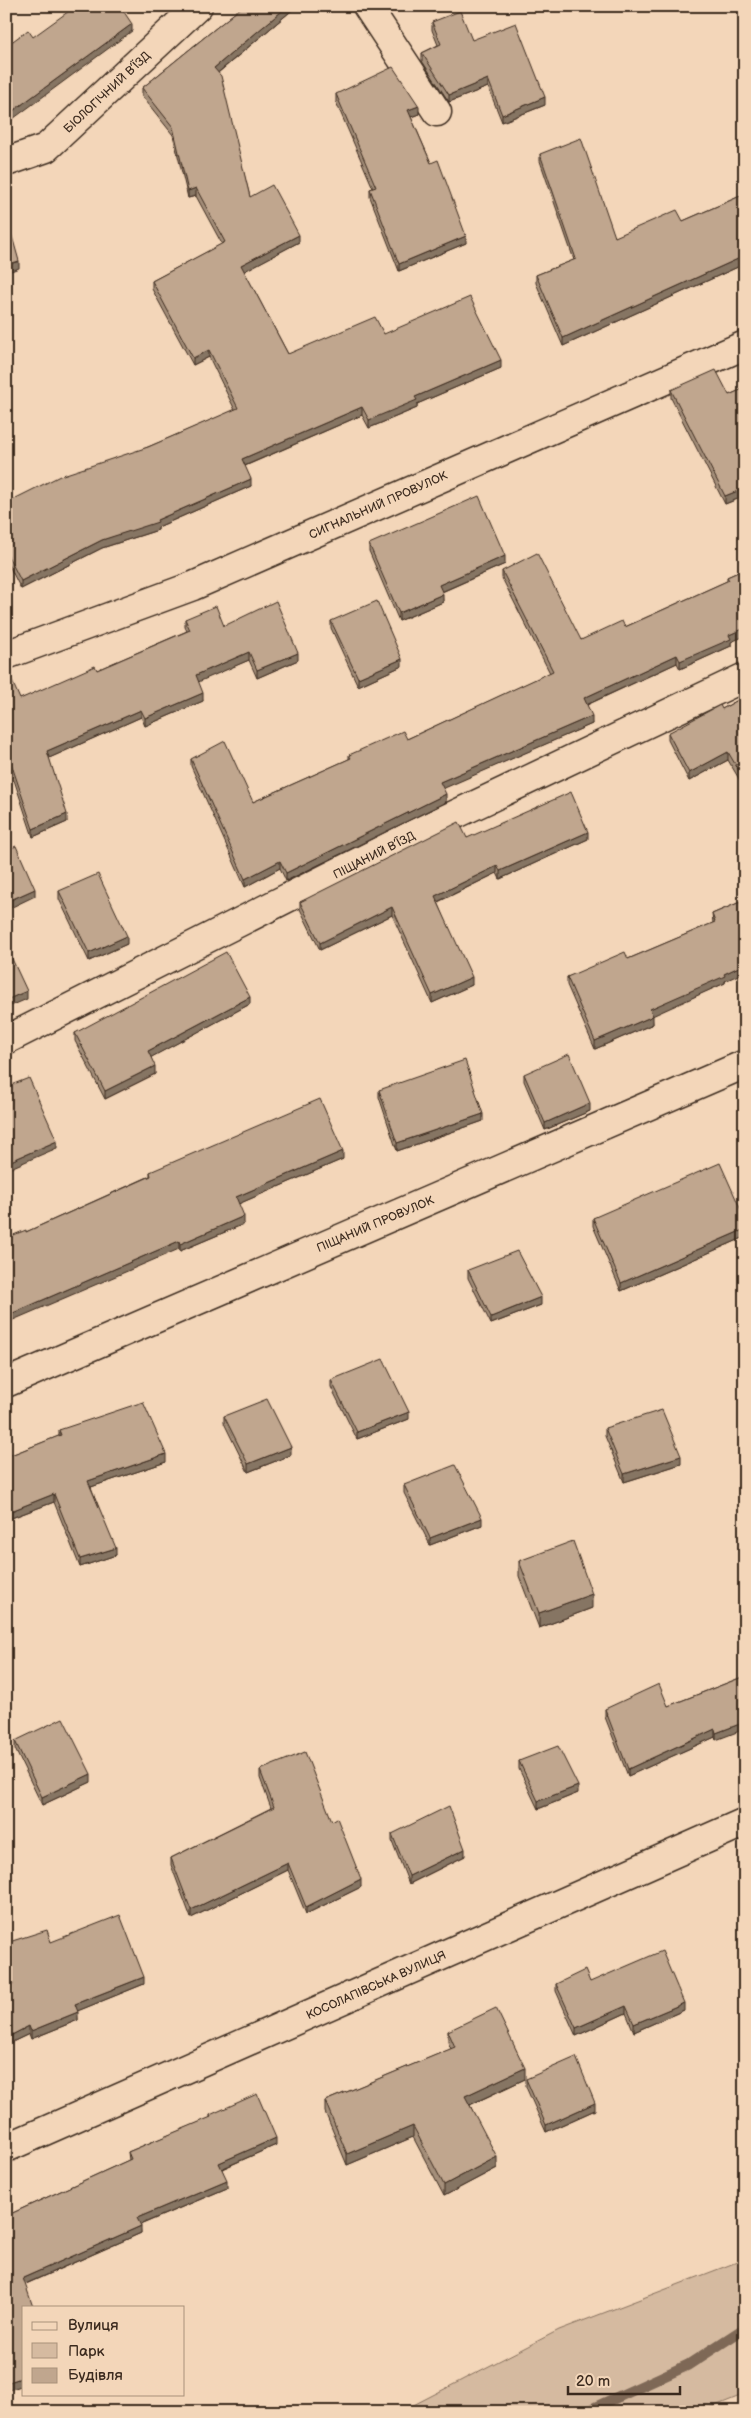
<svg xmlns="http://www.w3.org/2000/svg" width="751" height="2418" viewBox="0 0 751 2418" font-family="'Balsamiq Sans',sans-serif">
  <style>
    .green { fill: #d5baa0; stroke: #88725f }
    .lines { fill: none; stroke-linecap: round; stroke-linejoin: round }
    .stream { stroke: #7e6856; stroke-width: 11 }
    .minor-casing { stroke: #3b2a1e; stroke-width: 31 }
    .minor { stroke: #f3d6b9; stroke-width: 28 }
    .wall { fill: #a58f7a; stroke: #3b2a1e }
    .shaded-wall { fill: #867463; stroke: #3b2a1e }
    .building { fill: #c0a68e; stroke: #3b2a1e }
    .labels { text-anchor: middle; stroke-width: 4; stroke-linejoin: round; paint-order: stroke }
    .street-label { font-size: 12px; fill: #3b2a1e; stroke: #f3d6b9 }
  </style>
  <rect width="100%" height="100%" fill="#f3d6b9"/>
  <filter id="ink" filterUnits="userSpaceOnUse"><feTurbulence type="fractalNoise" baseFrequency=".02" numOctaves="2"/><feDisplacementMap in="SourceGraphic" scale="10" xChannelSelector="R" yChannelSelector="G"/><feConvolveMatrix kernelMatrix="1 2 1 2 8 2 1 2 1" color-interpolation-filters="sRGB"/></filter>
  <g filter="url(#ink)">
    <path class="green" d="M745,2259v135l-45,18h-300l159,-82z"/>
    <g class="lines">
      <path class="stream" d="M585,2412l103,-47 57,-37"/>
      <g class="minor-casing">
        <path id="minor" d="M367,6l70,106
          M6,162l40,-14 152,-142
          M6,655l187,-69 552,-241
          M6,1040l406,-205 333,-158
          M6,1383l739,-319
          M6,2148l739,-326"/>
      </g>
      <use href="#minor" class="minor"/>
    </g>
    <path class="wall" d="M243,6h54l-79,67 32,124 49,45 -55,29 44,83 96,-20 117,34 -84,36v4l-48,20 -7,-13 -117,51 6,20 -93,41v3l-56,18 -81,41 -15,-29v-57l142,-56 87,-37 -26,-53 -16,8 -41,-76v-8l70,-37 -26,-48 -8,2 -15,-63 -31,-39v-8z
      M432,22l40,18 73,65 -43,17 -14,-35 -39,15 -27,-41v-8l16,-8 -6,-15z
      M336,94l83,20 -8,3 55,126 -67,28 -29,-74v-8l3,-1 -37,-86z
      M540,154l75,83 68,-16 62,-27v83l-5,-11 -177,80 -27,-63v-8l38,-15 -34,-99z
      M745,388v108l-20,8 -54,-106v-8l58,5z
      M369,544l136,20 -63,28 1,10 -44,19 -30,-70z
      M745,569l-14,73v4l-51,23 -3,-6 -90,42 5,19 -149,64 3,14 -160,79 -6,-13 -35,19 -54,-121v-7l62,43 96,-43v-4l58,-16 143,-66 -48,-95v-7l79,69 44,-13 102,-46v-4z
      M185,619l39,7 74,34 -41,18 -8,-18 -51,21 5,20 -58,25 -4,-9 -92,41 18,64 -34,15 -27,-81v-75l14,18 77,-29 90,-39 -2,-4z
      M331,621l71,45 -44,20 -27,-58z
      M745,696v93l-17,-29 -39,21 -21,-41v-7l54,-24z
      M467,838l121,1 -88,40 -3,-6 -59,29 34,83 -40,18 -40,-88 -72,35 -20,-41v-7z
      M59,891l68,53 -38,17 -30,-62z
      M745,900l-20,83 -73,32 1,9 -58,25 -28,-64v-8l61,-18 85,-36 -1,-9z
      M250,1004l-99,53 4,17 -50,25 -30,-58v-8z
      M524,1074l66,37 -45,19 -21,-49z
      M379,1090l104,31 -86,30 -18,-54z
      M343,1159l-105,45 6,20 -64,27 -1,-2 -153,-17 124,-56v-4z
      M593,1218l152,1v18l-124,54 -28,-65z
      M468,1270l73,35 -50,19 -23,-46z
      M331,1380l78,39 -52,20 -26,-52z
      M224,1416l67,39 -43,17 -24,-49z
      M605,1428l76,36 -57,18 -19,-46z
      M59,1430l107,32 -75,25 25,68 -36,12 -26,-65 -48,18v-63l53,-21z
      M404,1485l78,40 -52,20 -26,-52z
      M519,1561l73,47 -53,20 -20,-52z
      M745,1676l-29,64 -1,-3 -87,39 -23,-59v-8l63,-3z
      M15,1741l76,41 -49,23 -27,-56z
      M519,1761l59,32 -40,16 -19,-40z
      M260,1770l72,51 29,66 -55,27 -18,-44 -97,48 -20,-53v-7l100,-50 -11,-30z
      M392,1834l73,22 -56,28 -17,-43z
      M51,1942l93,42 -67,27 1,9 -47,19 -2,-5 -23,11v-56l5,-2 -5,-13v-31z
      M590,1982l94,28 -50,22 -8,-19 -50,23 -20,-45v-7z
      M448,2031l77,48 -55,26 27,63 -53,28 -31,-59 -66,28 -22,-53v-11l126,-52 -3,-7z
      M526,2079l69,31 -49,22 -20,-45z
      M210,2115l66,30 -54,24 5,19 -87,37 1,8 -115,51 -20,-68 123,-56 -1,-8 82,-34z"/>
    <path class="shaded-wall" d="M288,6h9l-83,70v-8z
      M132,24v7l-126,93v-8z
      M488,79v8l-39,15v-7z
      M545,97v8l-43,17v-7z
      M419,106v8l-11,4v-8z
      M196,188v8l-8,2v-7z
      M299,235v7l-58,31v-8z
      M466,236v7l-67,28v-7z
      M740,258v8l-177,80v-8z
      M19,261v7l-13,5v-8z
      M209,350v7l-16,8v-7z
      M501,360v8l-84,36v4l-48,20v-8l46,-23z
      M362,407v8l-120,52v-8z
      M251,479v7l-93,41v3l-56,18 -81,41v-8l81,-41 55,-20z
      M745,488v8l-20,8v-8z
      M505,556v8l-66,29v-8z
      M443,594v8l-44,19v-8z
      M745,628v8l-14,6v4l-51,23v-8l49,-26z
      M249,652v8l-53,23v-8z
      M298,653v7l-41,18v-8z
      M677,655v8l-93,43v-8z
      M402,659v7l-44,20v-8z
      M203,693v8l-58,25v-8z
      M141,710v7l-94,42v-8z
      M592,716v8l-152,66v-8z
      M728,752v8l-39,21v-8z
      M446,794v8l-160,79v-8z
      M67,814v8l-34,15v-8z
      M588,832v7l-88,40v-8z
      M280,861v7l-35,19v-8z
      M497,866v7l-62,30v-7z
      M35,889v7l-29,14v-8z
      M392,907v8l-72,35v-7z
      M127,936v8l-38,17v-8z
      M745,964v8l-20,9v2l-75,34v-8z
      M472,977v8l-40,18v-8z
      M27,991v8l-21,9v-8z
      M250,997v7l-102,55v-8z
      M653,1016v8l-58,25v-8z
      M155,1066v8l-50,25v-8z
      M590,1103v8l-45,19v-7z
      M483,1114v7l-86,30v-8z
      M57,1141v7l-51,22v-7z
      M343,1151v8l-107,46v-8z
      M244,1216v8l-64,27v-7z
      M745,1229v8l-124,54v-8z
      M179,1241v8l-173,74v-7z
      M541,1297v8l-50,19v-7z
      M409,1412v7l-52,20v-7z
      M291,1447v8l-43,17v-8z
      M166,1454v8l-78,26v-7z
      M681,1456v8l-57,18v-8z
      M54,1494v8l-48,18v-7z
      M482,1518v7l-52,20v-7z
      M116,1548v7l-36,12v-8z
      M592,1594v14l-53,20v-15z
      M745,1722v7l-29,11v-7z
      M715,1729v8l-87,39v-7z
      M91,1774v8l-49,23v-8z
      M578,1786v7l-40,16v-8z
      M465,1849v7l-56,28v-8z
      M288,1863v7l-97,48v-8z
      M361,1879v8l-55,27v-7z
      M144,1977v7l-69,28v-8z
      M684,2003v7l-50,22v-8z
      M626,2006v7l-50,23v-8z
      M78,2012v8l-47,19v-8z
      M29,2026v8l-23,11v-7z
      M525,2068v11l-60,28v-11z
      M595,2103v7l-49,22v-7z
      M413,2126v11l-66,28v-11z
      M276,2138v7l-57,25v-7z
      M497,2157v11l-53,28v-11z
      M227,2180v8l-90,38v-8z
      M141,2226v7l-118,52v-7z
      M24,2377v8l-18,6v-8z"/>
    <path class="building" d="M76,6h44l12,18 -126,92v-70l22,-16 5,7z
      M243,6h45l-74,62 7,8 29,121 22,-12 27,50 -58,30 47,89 87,-37 9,17 86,-37 31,63 -86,37 2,3 -48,20 -7,-13 -120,52 9,20 -94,41 1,2 -56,18 -81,41 -15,-29v-49l54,-27 88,-29 90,-39 -29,-58 -16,8 -41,-77 73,-39 -29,-54 -8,3 -15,-64 -31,-39z
      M460,11l12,29 44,-17 29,74 -43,18 -14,-36 -39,16 -27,-42 19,-9 -9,-22z
      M393,67l26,39 -11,4 23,53 7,-3 28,76 -67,28 -29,-75 6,-2 -40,-93z
      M581,138l34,99 62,-27 6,11 62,-27v75l-5,-11 -177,80 -27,-63 40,-16 -36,-105z
      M6,215l13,46 -13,4z
      M716,370l13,25 16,-7v100l-20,8 -54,-106z
      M479,496l26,60 -66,29 4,9 -44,19 -30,-69z
      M537,553l44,87 41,-19 3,6 104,-47 -2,-3 18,-8v59l-16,7 2,4 -51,22 -3,-6 -93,43 8,18 -152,66 6,12 -160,79 -6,-12 -35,18 -54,-120 34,-18 28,61 98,-44 -2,-3 54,-24 4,8 146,-68 -51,-100z
      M276,601l22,52 -41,17 -8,-18 -53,23 7,18 -58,25 -4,-8 -94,41 20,63 -34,15 -27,-81v-67l5,-2 9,20 75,-33 2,4 93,-40 -5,-11 31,-13 8,20z
      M377,601l25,58 -44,19 -27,-57z
      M745,696v85l-17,-29 -39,21 -21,-40 52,-28 2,4z
      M571,792l17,40 -88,39 -3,-5 -62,30 37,81 -40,18 -40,-88 -72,36 -20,-41 159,-80 8,16z
      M16,846l19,43 -29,13v-51z
      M98,874l29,62 -38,17 -30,-62z
      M745,900v64l-21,10 1,2 -75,33 3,7 -58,25 -28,-64 58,-25 3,7 87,-37 -3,-8z
      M6,946l21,45 -21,9z
      M226,952l24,45 -102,54 7,15 -50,25 -30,-58z
      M569,1054l21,49 -45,20 -21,-49z
      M465,1060l18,54 -86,29 -18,-53z
      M29,1078l28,63 -51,22v-76z
      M320,1099l23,52 -107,46 8,19 -64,28 -1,-3 -173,75v-78l20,-8v2l125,-56 -1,-4z
      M720,1163l25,56v10l-124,54 -28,-65z
      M517,1251l24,46 -50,20 -23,-47z
      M383,1359l26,53 -52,20 -26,-52z
      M267,1399l24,48 -43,17 -24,-48z
      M143,1402l23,52 -78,27 28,67 -36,11 -26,-65 -48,19v-56l55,-22 -2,-5z
      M662,1410l19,46 -57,18 -19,-46z
      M455,1465l27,53 -52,20 -26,-53z
      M573,1541l19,53 -53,19 -20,-52z
      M745,1676v46l-29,11 -1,-4 -87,40 -23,-60 54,-25 9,22z
      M63,1718l28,56 -49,23 -27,-56z
      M558,1746l20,40 -40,15 -19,-40z
      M305,1752l27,69 5,-3 24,61 -55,28 -18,-44 -97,47 -20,-52 103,-51 -14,-37z
      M449,1806l16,43 -56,27 -17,-42z
      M120,1915l24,62 -69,27 3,8 -47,19 -2,-5 -23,12v-49l7,-4 -7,-18v-24l41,-13 4,12z
      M662,1951l22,52 -50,21 -8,-18 -50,22 -20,-44 29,-14 5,12z
      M496,2008l29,60 -60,28 32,61 -53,28 -31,-59 -66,28 -22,-53 130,-54 -7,-16z
      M576,2057l19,46 -49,22 -20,-46z
      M257,2094l19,44 -57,25 8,17 -90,38 4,8 -118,52 10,29h-9v70l-18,6v-167l125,-57 -3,-7 83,-35 -1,-2z"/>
  </g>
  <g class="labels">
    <g class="street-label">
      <text transform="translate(107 92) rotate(-43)" y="4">БІОЛОГІЧНИЙ В’ЇЗД</text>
      <text transform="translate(378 505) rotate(-24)" y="4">СИГНАЛЬНИЙ ПРОВУЛОК</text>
      <text transform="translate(374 855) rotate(-27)" y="4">ПІЩАНИЙ В’ЇЗД</text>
      <text transform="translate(375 1224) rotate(-23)" y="4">ПІЩАНИЙ ПРОВУЛОК</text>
      <text transform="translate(376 1985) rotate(-24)" y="4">КОСОЛАПІВСЬКА ВУЛИЦЯ</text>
    </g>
  </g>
  <rect width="751" height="2418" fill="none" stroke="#f3d6b9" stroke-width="25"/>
  <rect x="12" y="12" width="726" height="2393" fill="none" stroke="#3b2a1e" stroke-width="2" filter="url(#ink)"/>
  <rect x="22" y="2306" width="162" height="90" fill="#f3d6b9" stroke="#a9917b"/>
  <rect x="32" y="2322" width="25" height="8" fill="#f3d6b9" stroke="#a9917b"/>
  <text x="68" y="2330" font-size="15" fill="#3b2a1e">Вулиця</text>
  <rect x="32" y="2343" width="25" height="15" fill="#d5baa0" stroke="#a9917b"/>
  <text x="68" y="2356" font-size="15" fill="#3b2a1e">Парк</text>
  <rect x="32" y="2368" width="25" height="15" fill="#c0a68e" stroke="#a9917b"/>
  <text x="68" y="2380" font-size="15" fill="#3b2a1e">Будівля</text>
  <path d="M568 2386v8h112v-8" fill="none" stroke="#3b2a1e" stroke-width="2.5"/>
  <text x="576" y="2386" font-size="15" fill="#3b2a1e" stroke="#f3d6b9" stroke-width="4" paint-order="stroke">20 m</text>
</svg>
